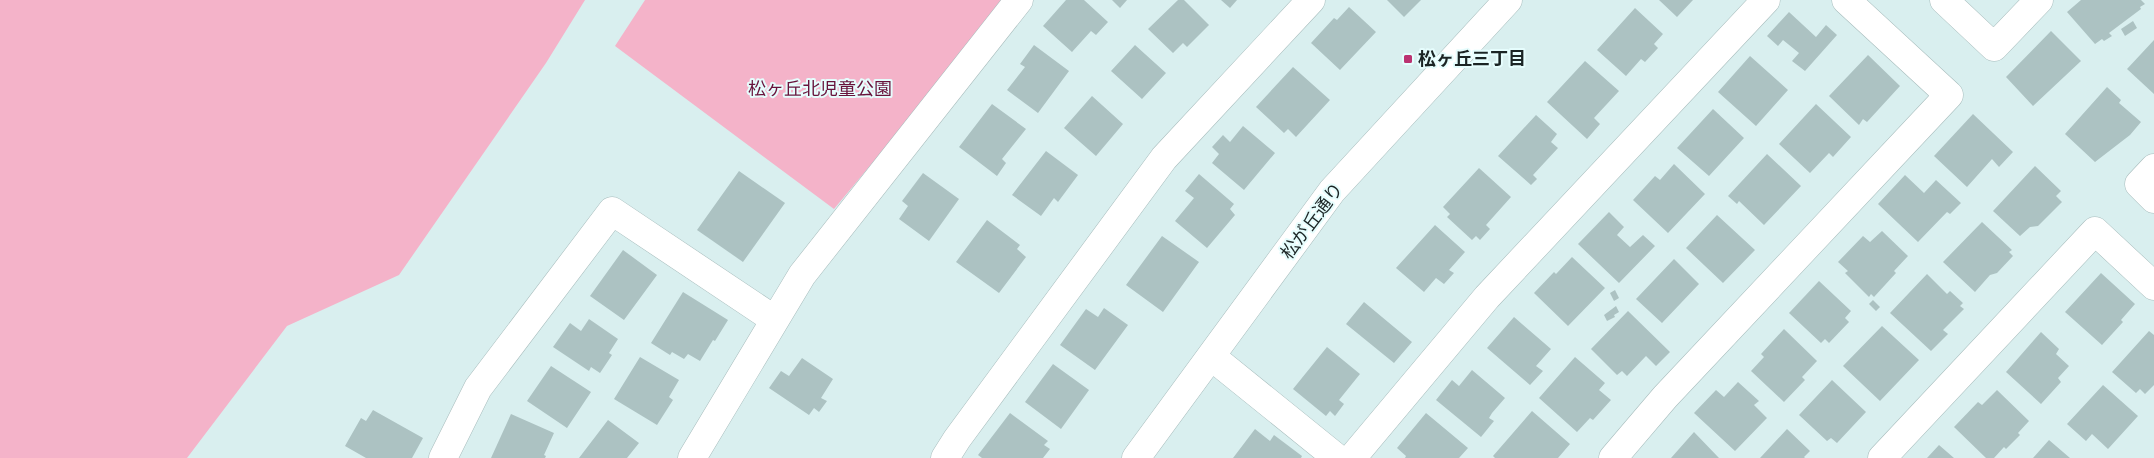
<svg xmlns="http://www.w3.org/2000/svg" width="2154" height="458" viewBox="0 0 2154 458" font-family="Arial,'Noto Sans JP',sans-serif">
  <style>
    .green { fill: #f4b3c9 }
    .building { fill: #acc2c2 }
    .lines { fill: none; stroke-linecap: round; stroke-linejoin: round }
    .minor-casing { stroke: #a7bcbc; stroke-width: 29 }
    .tertiary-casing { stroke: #a7bcbc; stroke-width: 29 }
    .minor { stroke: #fff; stroke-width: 28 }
    .tertiary { stroke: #fff; stroke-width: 28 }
    .poi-dot { fill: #bb3271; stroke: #e6fdfd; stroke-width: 2 }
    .labels { text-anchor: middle; stroke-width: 4; stroke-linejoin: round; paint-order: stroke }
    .poi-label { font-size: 18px; font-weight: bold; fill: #1b2424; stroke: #e6fdfd; text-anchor: start }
    .park-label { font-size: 18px; fill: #68123b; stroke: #e6fdfd }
    .street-label { font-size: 18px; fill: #1b2424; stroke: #e6fdfd }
  </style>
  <rect width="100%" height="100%" fill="#d9efef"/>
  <path class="green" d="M0,0h585l-39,63 -147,212 -112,51 -100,132h-187z
    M645,0h363l-174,209 -219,-163z"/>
  <path class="building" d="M1066,0h18l24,22 -12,13 -5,-4 -19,21 -29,-26z
    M1112,0h15l-7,8z
    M1178,0h6l25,25 -22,22 -4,-4 -10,10 -25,-24z
    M1221,0h16l-7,8z
    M1387,0h34l-17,17z
    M1659,0h34l-16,17z
    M2081,0h60l4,4 -5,3 1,2 -32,24 3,3 -8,5 -2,-2 -7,5 -28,-32z
    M1349,7l27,25 -36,38 -29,-27 23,-25 3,2z
    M1635,8l28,26 -9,10 4,4 -13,14 -4,-3 -15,17 -29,-26z
    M1789,12l27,25 10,-12 11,10 -32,36 -13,-10 7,-8 -16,-13 -5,6 -11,-10z
    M2133,21l4,7 -12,8 -4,-7z
    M2051,31l30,30 -48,45 -27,-29z
    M2154,40v54l-27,-25z
    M1034,45l35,26 -31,42 -31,-23 18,-23 -5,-3z
    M1135,45l31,28 -24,26 -31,-28z
    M1868,55l32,31 -33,36 -4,-3 -4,6 -30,-29z
    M1750,56l38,34 -32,36 -38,-34z
    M1585,61l34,30 -25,27 6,6 -13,15 -40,-37z
    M1293,67l37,33 -34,37 -8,-8 -4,4 -28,-26z
    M2107,87l14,13 -2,3 22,19 -11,13 -35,27 -30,-28z
    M1092,96l31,28 -27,32 -32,-28z
    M992,104l34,25 -24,30 4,4 -9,13 -38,-29z
    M1816,104l35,33 -18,20 -4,-4 -19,20 -31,-29z
    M1713,109l31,29 -35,38 -32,-28z
    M1973,114l40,38 -14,15 -7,-8 -25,28 -33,-31z
    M1536,115l21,19 -6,8 7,6 -25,27 4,4 -6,6 -33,-29z
    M1243,126l32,27 -31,37 -32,-27 7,-9 -7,-7 11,-12 7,7z
    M1046,151l32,24 -20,27 -4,-4 -13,18 -29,-21z
    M1767,154l34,32 -37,39 -25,-24 -2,3 -9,-8z
    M1674,164l31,30 -37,39 -35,-33 22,-24 5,4z
    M2035,166l26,25 -5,5 6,6 -24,24 -8,1 -10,9 -27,-25z
    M1479,168l32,29 -25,28 4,4 -10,11 -4,-4 -4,4 -25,-23 3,-3 -7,-7z
    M739,171l46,32 -42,59 -46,-32z
    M923,173l36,26 -30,42 -30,-22 9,-13 -6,-5z
    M1199,174l35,30 -4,5 5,6 -28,33 -32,-27 19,-23 -9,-7z
    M1905,175l19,18 12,-13 25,23 -11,11 -3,-2 -29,30 -40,-38z
    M1609,212l15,15 -7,8 13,12 13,-12 12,11 -36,37 -41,-39z
    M1717,215l38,35 -32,33 -37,-35z
    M987,220l33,25 -3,4 9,8 -27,36 -43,-31z
    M1982,222l30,28 -3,2 4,4 -16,17 -7,2 -15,17 -32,-30z
    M1435,225l30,27 -16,18 5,3 -10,11 -8,-6 -12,14 -28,-24z
    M1882,231l26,25 -14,15 2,2 -22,24 -3,-3 -2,3 -24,-24 3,-2 -10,-9 25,-26 7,6z
    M1162,236l37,26 -36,50 -37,-27z
    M623,250l34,25 -33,45 -34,-24z
    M1572,257l33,31 -37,38 -34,-33 20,-21 2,2z
    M1674,259l25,25 -37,39 -26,-24z
    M2101,273l34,31 -14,16 2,2 -21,23 -37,-33z
    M1927,274l20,20 3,-3 13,12 -3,3 4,3 -21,21 5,4 -17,17 -41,-38z
    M1819,281l32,30 -6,7 4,4 -20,21 -4,-4 -4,4 -32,-30z
    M1615,290l4,8 -5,3 -4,-8z
    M683,292l45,28 -13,21 -2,-1 -13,21 -12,-7 -4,5 -12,-7 -2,3 -19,-12z
    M1873,300l7,7 -4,4 -7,-7z
    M1364,302l48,40 -18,21 -48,-39z
    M1616,306l3,6 -5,3 1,2 -8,4 -3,-6z
    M1104,308l24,17 -33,45 -35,-25 26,-36 12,8z
    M1628,311l42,41 -14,14 -10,-10 -19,20 -5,-5 -5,4 -26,-26z
    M1514,317l37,32 -15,17 7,5 -13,14 -43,-37z
    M589,319l29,20 -9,14 3,2 -12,18 -9,-6 -2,4 -36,-24 17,-24 11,8z
    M1882,326l37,34 -39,41 -37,-35z
    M1784,329l33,32 -15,16 3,3 -21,22 -33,-31 13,-14 -3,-3z
    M2149,331l5,4v50l-9,9 -5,-5 -4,4 -24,-21z
    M2041,332l18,17 -3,5 13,12 -11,12 3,4 -20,22 -35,-32z
    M1327,347l33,27 -21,26 5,4 -9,12 -5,-5 -4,5 -33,-27z
    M640,357l39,23 -10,17 4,3 -16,25 -43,-26z
    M1575,357l30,26 -6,7 12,10 -18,20 -3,-2 -13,14 -38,-34z
    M802,358l31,21 -12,19 6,3 -8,11 -5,-4 -5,7 -40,-27 12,-17 8,5z
    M1053,364l36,26 -28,39 -36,-27z
    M551,366l40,26 -24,36 -40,-27z
    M1472,370l33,28 -13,15 -3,5 5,3 -13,16 -45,-37 16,-20 7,6z
    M1832,380l34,32 -29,31 -6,-5 -4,3 -28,-26z
    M1738,382l21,19 -5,4 13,13 -32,33 -41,-38 22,-23 8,7z
    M2103,385l35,31 -30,33 -16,-15 -6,7 -19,-17z
    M1997,390l32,31 -11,12 2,2 -14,14 -2,-2 -10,11h-8l-32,-31 24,-25 4,3z
    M373,410l50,28 -11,20h-46l-21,-12 16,-28 5,3z
    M1532,411l38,33 -12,14h-63l-2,-2z
    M1010,413l38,28 -4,4 6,4 -7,9h-61l-4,-3z
    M1426,413l42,35 -9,10h-54l1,-2 -9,-8z
    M511,414l43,19 -10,22 2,1 -1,2h-54z
    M608,420l31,23 -12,15h-48z
    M1255,429l15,12 4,-6 28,21 -1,2h-68z
    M1787,429l23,22 -6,6 1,1h-45z
    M1694,432l25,26h-48z
    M2049,440l21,18h-37z
    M1939,445l15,13h-27z"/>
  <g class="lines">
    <g class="minor-casing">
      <path id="minor" d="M1944,0l50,47 45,-47
        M2154,168l-15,16 15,15
        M1212,357l125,101
        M443,458l35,-70 134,-177 163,109
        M692,458l110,-183 217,-275
        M945,458l12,-19 207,-281 147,-158
        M1352,458l135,-161 279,-297
        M1613,458l52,-61 284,-302 -103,-95
        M1882,458l213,-227 59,55"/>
    </g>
    <g class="tertiary-casing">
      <path id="tertiary" d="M1136,458l196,-267 176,-191"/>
    </g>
    <use href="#minor" class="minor"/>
    <use href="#tertiary" class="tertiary"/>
  </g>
  <rect class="poi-dot" x="1403" y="54" width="10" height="10" rx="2.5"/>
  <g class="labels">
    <g class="poi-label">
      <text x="1418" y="65">松ヶ丘三丁目</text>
    </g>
    <g class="park-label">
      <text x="820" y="95">松ヶ丘北児童公園</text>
    </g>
    <g class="street-label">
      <text transform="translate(1312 221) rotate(-53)" y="6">松が丘通り</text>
    </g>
  </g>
</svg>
